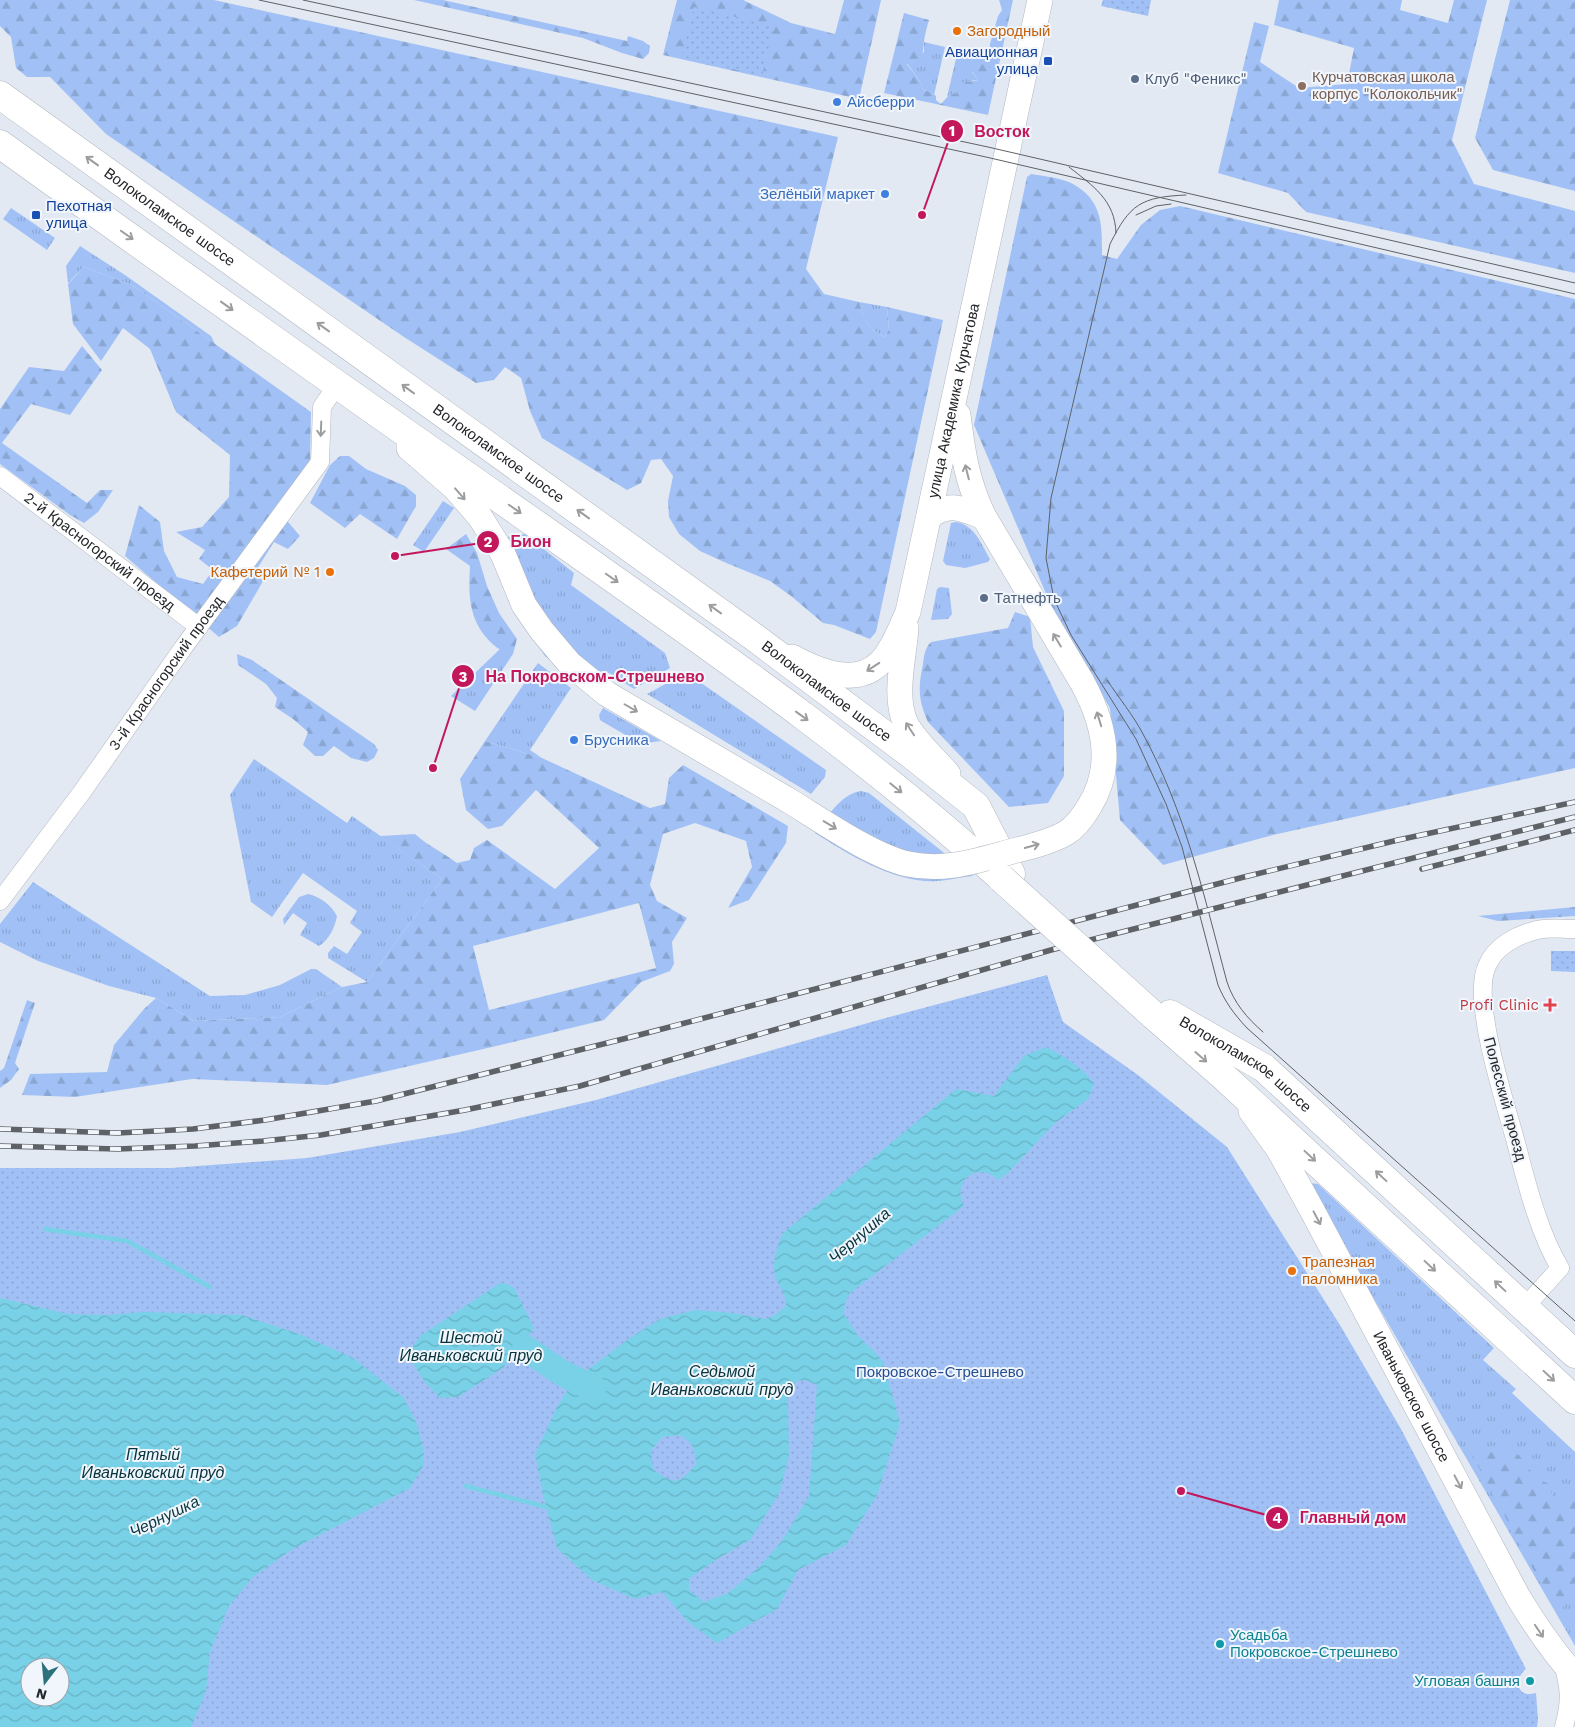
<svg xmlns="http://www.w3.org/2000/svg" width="1575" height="1727" viewBox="0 0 1575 1727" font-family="'Work Sans',sans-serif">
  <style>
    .grass { fill: url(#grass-tufts) }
    .forest { fill: url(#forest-firs); fill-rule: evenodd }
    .park { fill: url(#park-dots); fill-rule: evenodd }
    .water { fill: url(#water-waves); fill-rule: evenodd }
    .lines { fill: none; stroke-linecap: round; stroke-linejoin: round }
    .stream { stroke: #78d1e6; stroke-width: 4.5 }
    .river { stroke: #78d1e6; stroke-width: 26 }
    .street-casing { stroke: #b2b7c0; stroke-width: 19 }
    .secondary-casing { stroke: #b2b7c0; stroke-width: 26 }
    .primary-casing { stroke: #b2b7c0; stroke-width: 29 }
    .street { stroke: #fff; stroke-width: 18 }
    .secondary { stroke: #fff; stroke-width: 25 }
    .primary { stroke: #fff; stroke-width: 28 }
    .tram { stroke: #5e6267; stroke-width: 1 }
    .rail-casing { stroke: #5e6267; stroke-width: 5.5 }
    .rail { stroke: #f1f6fd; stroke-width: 4; stroke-dasharray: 11; stroke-linecap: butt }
    .secondary-bridge-casing { stroke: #b2b7c0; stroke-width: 26; stroke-linecap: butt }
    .primary-bridge-casing { stroke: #b2b7c0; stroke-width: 29; stroke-linecap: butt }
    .secondary-bridge { stroke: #fff; stroke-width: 25 }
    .primary-bridge { stroke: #fff; stroke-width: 28 }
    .oneway { stroke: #9c9d9f }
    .food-dot { fill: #e8710a; stroke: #f1f6fd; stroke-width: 2 }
    .transit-dot { fill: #1a4fb4; stroke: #f1f6fd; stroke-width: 2 }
    .service-dot { fill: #5c6f8a; stroke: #f1f6fd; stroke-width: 2 }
    .education-dot { fill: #8d6e63; stroke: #f1f6fd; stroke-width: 2 }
    .shop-dot { fill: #3f7fe0; stroke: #f1f6fd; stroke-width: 2 }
    .health-dot { fill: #e0444e; stroke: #f1f6fd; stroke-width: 2 }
    .culture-dot { fill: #0f9aa8; stroke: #f1f6fd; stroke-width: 2 }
    .labels { text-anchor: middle; stroke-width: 4; stroke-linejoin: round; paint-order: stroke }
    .food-label { font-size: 15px; fill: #c56008; stroke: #f1f6fd; text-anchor: start }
    .transit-label { font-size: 15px; fill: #164399; stroke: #f1f6fd; text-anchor: end }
    .education-label { font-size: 15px; fill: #785e54; stroke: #f1f6fd; text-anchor: start }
    .service-label { font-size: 15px; fill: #4e5e75; stroke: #f1f6fd; text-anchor: start }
    .shop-label { font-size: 15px; fill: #366cbe; stroke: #f1f6fd; text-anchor: start }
    .street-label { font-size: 15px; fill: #24262a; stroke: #f1f6fd }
    .health-label { font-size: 15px; fill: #be3a42; stroke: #f1f6fd; text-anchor: end }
    .park-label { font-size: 15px; fill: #254d90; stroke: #f1f6fd }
    .culture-label { font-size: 15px; fill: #0d838f; stroke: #f1f6fd; text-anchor: start }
    .water-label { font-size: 16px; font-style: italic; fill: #08353d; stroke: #f1f6fd }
    .leader { fill: none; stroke: #c2185b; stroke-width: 2 }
    .callout-dot { fill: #c2185b; stroke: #f1f6fd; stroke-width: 2 }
    .mark-label { font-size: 15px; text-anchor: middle; font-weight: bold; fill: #fff }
    .callout-label { font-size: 16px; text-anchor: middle; font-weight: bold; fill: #c2185b; stroke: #f1f6fd; stroke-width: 4; stroke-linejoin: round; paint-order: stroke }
  </style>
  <defs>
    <pattern id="grass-tufts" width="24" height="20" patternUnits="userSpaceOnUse" patternTransform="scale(1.25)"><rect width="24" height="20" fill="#a1c1f6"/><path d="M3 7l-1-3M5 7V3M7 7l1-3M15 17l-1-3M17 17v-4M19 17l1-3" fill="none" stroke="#8aa6d3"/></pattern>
    <pattern id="forest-firs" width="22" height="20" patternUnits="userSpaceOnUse" patternTransform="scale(1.25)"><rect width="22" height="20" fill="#a1c1f6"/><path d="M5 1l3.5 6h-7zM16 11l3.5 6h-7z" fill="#8aa6d3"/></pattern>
    <pattern id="park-dots" width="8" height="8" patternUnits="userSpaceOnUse" patternTransform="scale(1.25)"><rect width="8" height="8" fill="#a1c1f6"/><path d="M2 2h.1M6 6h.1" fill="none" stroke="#8aa6d3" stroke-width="1.8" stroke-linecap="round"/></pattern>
    <pattern id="water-waves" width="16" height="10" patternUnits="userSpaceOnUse" patternTransform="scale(1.25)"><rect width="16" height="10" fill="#78d1e6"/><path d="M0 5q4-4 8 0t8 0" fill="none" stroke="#68b3c5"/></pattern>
  </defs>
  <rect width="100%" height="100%" fill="#e3e9f2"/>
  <path class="grass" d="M924,42l21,5 -11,48 -3,-3 -8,-2 -2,-7 -14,-20 5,-1 12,-10z
    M958,50l26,6 -12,16 6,8 -8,1 -13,9 -1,4h-6l-3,3z
    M11,208l44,30 -8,12 -44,-31z
    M80,246l45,29 86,61 4,8 -83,-59 -48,-18 -16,16 -2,-17z
    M859,302l28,5 2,22 -4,8c-18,-9 -20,-16 -26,-35z
    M443,501l11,7 -30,44 -11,-7z
    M956,522c19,3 25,22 34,37l-2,3 -23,6 -19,-3 -3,-4 8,-38z
    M525,534l49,39 -3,12 94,68 5,15 -36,21 -25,-16h-19l-11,10 -34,-27 -30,-42 -13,-76z
    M940,587l9,1 3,26 -4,5 -17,1 6,-31z
    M500,649l13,5 -38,57 -24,-15z
    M538,663l33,25 -41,62 12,8 -57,-17z
    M680,676l14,2 132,92 -1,7 -14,17 -164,-100z
    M603,708l58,33 -17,2 -8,-2 -33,-19 -3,-2 -1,-5z
    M254,759l93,64 5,-7 90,63 -75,103 -39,-24v-5l6,-7 13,8 15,-22 -12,-9 7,-12 -54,-38 -31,44 -21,-15 -21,-107z
    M861,791l8,2 104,83c-12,1 -23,4 -35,5 -42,3 -89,-26 -123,-48 12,-15 25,-39 46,-42z
    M33,882l177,114 35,-1 35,-10 31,-16h5l26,18 -62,30 -86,4 -38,-23 -47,-12 -71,-25 -38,-19v-18z
    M308,894c13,3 23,11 29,22 -2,11 -8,24 -18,30l-19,-11 7,-12 -14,-10 -9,12 -1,-6 16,-22z
    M1310,1183l8,1 176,164 -11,12 33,29 -4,4 63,59v194l-263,-454z"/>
  <path class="forest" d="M0,0h214l624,137 -32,132 18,25 35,8c6,19 8,26 26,35l4,-8 -2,-22 56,13 -67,312 -6,7 -36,-14 -11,-2 -32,-27 -21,-15 -46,-19 -24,-11 -21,-17 -10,-17 -1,-16 5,-25 -12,-17 -10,1 -10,23 -14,7 -85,-52 -12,-27 -9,-33 -16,-11 -11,13 -18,3 -72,-46 -298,-203 -56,-57h-23l-11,-9 -5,-31 -11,-11z
    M414,0h29l184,41 1,-5 15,5 7,5 -1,7 -6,6 -21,-6 -39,-15z
    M677,0h66l48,23 44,11 9,-34h37l-22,99 -196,-44z
    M999,0h14l-25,115 -104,-22 20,-80 25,7c-2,7 -4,14 -5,21 -2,17 1,16 -17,23l14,19 2,7 8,2 5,4v4l5,4 9,-10h6c3,-17 11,-10 22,-14l-9,-13 2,-5 6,-3h5l3,-4 5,-2v-9l8,-28 4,-6z
    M1279,0h123l-2,10 48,13 6,-23h33l-35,140 22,44 101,27v62l-269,-61 -18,-19 -70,-20 36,-151 15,4 -9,36 39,26 48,-4 7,-36 -80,-23z
    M1510,0h65v191l-82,-21 -18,-32z
    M1031,174c12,2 32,4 42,10 30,17 29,41 29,71l15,4 24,-34 19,-15 20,-4 395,93v469l-302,67 -110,30 -43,-45 -10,-112 -54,-91 -82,-192 53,-248z
    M84,267l48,18 179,127 -1,53 -32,45 22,26 -12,13 -14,-7 -17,27 9,7 -29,50 -18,11 -94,-81 14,-51 21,17 4,29 13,26 26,7 10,-14 -14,-11 6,-9 -29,-18 26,-5 27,-30 1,-42 -54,-43 -26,-63 -27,-21 -22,33 -28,-37 -5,-40z
    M82,346l20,24 -32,45 -39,-11 -29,39 85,60 13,-13h13l-15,22 -14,11 -14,-8 -70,-51v-55l29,-42 35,4z
    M340,456h9l17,13 39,17 11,9v11l-19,33 -37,-25 -15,14 -35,-25 20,-38z
    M466,534l11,19 10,33 12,27 18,26 -4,15c-6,-2 -14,-4 -18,-8 -26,-22 -27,-49 -25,-80l-24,-17z
    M1015,612l15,5 3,30 31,64v65l-16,27 -39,4 -81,-85c-10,-22 -10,-35 -5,-58 1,-9 2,-16 8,-22l77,-14z
    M237,654l15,6 122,84 4,6 -4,8 -7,4 -16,-4 -17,-12 -11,10h-8l-12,-11 5,-13 -15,-13 -18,-12 2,-9 -11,-14 -28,-19z
    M485,741l57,17 108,50 15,-4 4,-26 14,-13 105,61 -2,17 -37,57 -21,8 24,-41 -6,-26 -51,-18 -32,11 -13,51 7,16 30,17 -15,24 2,22 -4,7 -29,11 -37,38 -112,27 -165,38 -135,-6 -117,18 -53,-2 8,-21 77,-2 7,-27 30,-36 12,-11 38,23 86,-4 62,-30 25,-5 75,-103 -62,-43 35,-2c13,12 29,19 42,29l13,-3 4,-12 13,-8 68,49 44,-41 -63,-58 -34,36 -14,3 -22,-19 -6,-31zM639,903l17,65 -167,42 -16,-64z
    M1575,907v9l-77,5 -20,-5z
    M27,1000l8,3 -20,60 4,6 -8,11 -11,8v-17l4,-3z
    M1474,1447c15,4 30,4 45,8l17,23 13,6 4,14h15l7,-3v94l-7,14 -12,9 -86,-161z"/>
  <path class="park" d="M1103,0h48l-3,16 -47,-10z
    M694,7l80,19 -12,50 -80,-19z
    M1551,951h24v21l-24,-1z
    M1047,975l16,47 75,53 89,72 113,178 61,104 125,240c-13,10 -9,30 10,24l2,27 -1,7h-1537v-559h171l136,-10 153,-26 136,-32 286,-81zM30,1667h30v30h-30z"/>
  <path class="water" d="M1046,1047c17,9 37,20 48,37l-6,15 -33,24 -47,50 -10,7c-20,-20 -47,1 -34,26l-114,87 -5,10 -1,11 13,20 26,27 17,62 -23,72 -31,50 -48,25 -21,39 -60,34 -29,-21 -26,-30 -27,7 -43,-19 -35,-32 -14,-53 -8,-41 22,-47 12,-19 -7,-15 20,1 48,-36 30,-19 35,-9 38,3 33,6 9,-4 11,-9c-1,-14 -3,-13 -9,-25 -7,-15 0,-32 5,-47l174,-145 38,7 30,-40zM806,1380l11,5 -8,111 -27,45 -24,27 -30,25 -24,9 -15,-12v-11l28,-20 33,-19 30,-48 9,-37 -1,-57 8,-17zM680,1435c15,10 14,12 16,29 -17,21 -22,21 -43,5l-2,-18 11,-14z
    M500,1283l7,1 7,4 20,40 -7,9c3,14 20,19 28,31 -14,-4 -29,-16 -43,-15l-8,14 -46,30 -18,1 -16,-17 -13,-21 2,-14 7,-10z
    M0,1298l68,16 41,1 35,-3 98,3 57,19 54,24 51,40 13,26 7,28 -1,14 -13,22 -119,62 -38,27 -24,29 -19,46 -4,39 -15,36h-191zM30,1667h30v30h-30z"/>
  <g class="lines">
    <path class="stream" d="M45,1229l82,12 83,46
      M466,1486l80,21"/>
    <path class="river" d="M525,1348l37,25 31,15"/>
    <g class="street-casing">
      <g id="street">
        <path id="s1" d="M0,476l199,151"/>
        <path id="s2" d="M0,901l82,-109 101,-144 137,-186 2,-55 15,-22"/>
        <path d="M1524,1308l36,-40c-10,-17 -17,-34 -23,-52 -9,-25 -15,-51 -22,-77 -10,-37 -44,-140 -28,-173 8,-20 30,-31 50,-36 12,-3 26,-1 38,-1"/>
        <path d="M1563,1663c7,27 8,37 1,64"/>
      </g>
    </g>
    <g class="secondary-casing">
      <g id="secondary">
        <path d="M958,415c5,39 9,67 26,102l98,165"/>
        <path d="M409,448l46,40 25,29 23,37 21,51 18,26 28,33 37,30 181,106"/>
        <path d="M929,517c19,-16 34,-8 55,0"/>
        <path d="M906,628c-2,29 -13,69 0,96 10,18 28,34 42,50"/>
        <path id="s3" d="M792,657c31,17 74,33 97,-6 8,-12 13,-26 19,-39l132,-612"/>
        <path id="s4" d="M1251,1111l28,39 34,62 205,385c17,28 35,55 57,79"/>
      </g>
    </g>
    <g class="primary-casing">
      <g id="primary">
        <path id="s5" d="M0,95l754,542 159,119 63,50 35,68"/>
        <path d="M0,144c180,130 361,258 543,385 155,110 314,218 455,346"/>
        <path d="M1152,1014l71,62 352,324"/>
        <path id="s6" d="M1170,1014l94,54 311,286"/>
      </g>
    </g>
    <use href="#street" class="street"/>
    <use href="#secondary" class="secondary"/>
    <use href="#primary" class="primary"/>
    <path class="tram" d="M259,0l727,157 589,137
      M303,0l685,147 587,136
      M1069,167c24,19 46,33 47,66
      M1186,195c-45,2 -56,9 -76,49l-59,254 -5,60 8,41 17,36 65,104 30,65 16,43 36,138c7,17 16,29 29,43l328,293
      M1136,215l20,-9 15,-2
      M1107,680c12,18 26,35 36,54 43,79 61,162 84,248 7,21 20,36 36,50"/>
    <g class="rail-casing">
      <path id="rail" d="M1422,869l153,-39
        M0,1129l118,4 75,-4 72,-9 111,-19 263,-66 605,-158 154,-37 177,-38
        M0,1146l118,3 77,-3 68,-5 58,-6 144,-25 115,-24 471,-136 524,-133"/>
    </g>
    <use href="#rail" class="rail"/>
    <g class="secondary-bridge-casing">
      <path id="secondary-bridge" d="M788,800c33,20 84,56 120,64 34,7 61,-1 94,-10 21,-6 45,-10 64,-21 10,-6 17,-16 23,-26 26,-41 15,-85 -7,-125"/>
    </g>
    <g class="primary-bridge-casing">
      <path id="primary-bridge" d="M1001,878l151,136"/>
    </g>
    <use href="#secondary-bridge" class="secondary-bridge"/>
    <use href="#primary-bridge" class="primary-bridge"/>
  </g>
  <defs><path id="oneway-shaft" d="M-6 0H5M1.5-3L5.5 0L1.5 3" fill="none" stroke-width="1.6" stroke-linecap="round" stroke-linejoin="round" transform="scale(1.25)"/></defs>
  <g class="oneway">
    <use href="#oneway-shaft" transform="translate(92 161) rotate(-144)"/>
    <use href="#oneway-shaft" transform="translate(127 235) rotate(35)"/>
    <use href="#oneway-shaft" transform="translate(227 306) rotate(36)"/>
    <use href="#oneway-shaft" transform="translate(323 327) rotate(-144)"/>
    <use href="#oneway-shaft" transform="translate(408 389) rotate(-144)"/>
    <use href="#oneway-shaft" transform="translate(321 429) rotate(92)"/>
    <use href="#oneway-shaft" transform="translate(967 472) rotate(-104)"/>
    <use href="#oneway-shaft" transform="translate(460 494) rotate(49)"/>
    <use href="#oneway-shaft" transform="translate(515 509) rotate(35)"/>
    <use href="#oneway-shaft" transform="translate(583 514) rotate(-144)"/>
    <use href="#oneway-shaft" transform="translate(612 578) rotate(35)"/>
    <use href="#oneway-shaft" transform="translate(715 609) rotate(-144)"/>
    <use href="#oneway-shaft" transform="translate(1057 640) rotate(-121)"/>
    <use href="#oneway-shaft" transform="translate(873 667) rotate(147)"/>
    <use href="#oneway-shaft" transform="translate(631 708) rotate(30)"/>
    <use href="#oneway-shaft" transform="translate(802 716) rotate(36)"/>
    <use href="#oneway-shaft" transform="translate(1099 719) rotate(-107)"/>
    <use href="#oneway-shaft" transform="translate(910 729) rotate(-123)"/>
    <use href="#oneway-shaft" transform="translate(896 788) rotate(39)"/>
    <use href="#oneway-shaft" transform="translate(830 825) rotate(31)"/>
    <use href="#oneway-shaft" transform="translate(1032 846) rotate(-16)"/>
    <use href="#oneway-shaft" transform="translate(1201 1057) rotate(41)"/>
    <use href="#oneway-shaft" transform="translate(1310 1156) rotate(43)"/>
    <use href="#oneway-shaft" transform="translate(1381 1176) rotate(-137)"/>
    <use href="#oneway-shaft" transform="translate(1317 1218) rotate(62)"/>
    <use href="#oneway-shaft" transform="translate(1430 1266) rotate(43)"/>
    <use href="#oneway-shaft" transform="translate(1500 1286) rotate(-137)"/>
    <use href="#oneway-shaft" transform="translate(1549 1376) rotate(43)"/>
    <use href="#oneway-shaft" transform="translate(1458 1482) rotate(62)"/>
    <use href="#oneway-shaft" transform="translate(1539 1631) rotate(56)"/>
  </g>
  <g class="food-dot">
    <circle cx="957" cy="31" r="5"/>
    <circle cx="330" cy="572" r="5"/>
    <circle cx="1292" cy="1271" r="5"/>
  </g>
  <g class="transit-dot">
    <rect x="1043" y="56" width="10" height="10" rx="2.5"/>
    <rect x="31" y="210" width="10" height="10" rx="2.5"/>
  </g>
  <g class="service-dot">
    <circle cx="1135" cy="79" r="5"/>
    <circle cx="984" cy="598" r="5"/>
  </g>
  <circle class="education-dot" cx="1302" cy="86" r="5"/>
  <g class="shop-dot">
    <circle cx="837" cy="102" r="5"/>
    <circle cx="885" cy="194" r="5"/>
    <circle cx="574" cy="740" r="5"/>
  </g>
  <path class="health-dot" d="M1547.5 997.5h5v5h5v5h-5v5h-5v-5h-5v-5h5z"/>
  <g class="culture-dot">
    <circle cx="1220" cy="1644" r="5"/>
    <circle cx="1530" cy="1681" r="5"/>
  </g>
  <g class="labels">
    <g class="food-label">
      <text x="967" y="36">Загородный</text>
      <text x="320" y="577" text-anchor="end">Кафетерий № 1</text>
      <text x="1302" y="1267">Трапезная<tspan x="1302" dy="17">паломника</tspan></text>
    </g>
    <g class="transit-label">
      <text x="1038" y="57">Авиационная<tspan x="1038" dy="17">улица</tspan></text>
      <text x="46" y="211" text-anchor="start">Пехотная<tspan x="46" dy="17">улица</tspan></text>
    </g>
    <g class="education-label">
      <text x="1312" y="82">Курчатовская школа<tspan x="1312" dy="17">корпус "Колокольчик"</tspan></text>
    </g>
    <g class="service-label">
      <text x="1145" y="84">Клуб "Феникс"</text>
      <text x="994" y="603">Татнефть</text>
    </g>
    <g class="shop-label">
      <text x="847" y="107">Айсберри</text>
      <text x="875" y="199" text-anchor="end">Зелёный маркет</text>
      <text x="584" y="745">Брусника</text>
    </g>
    <g class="street-label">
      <text dy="5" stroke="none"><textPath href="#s5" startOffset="209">Волоколамское шоссе</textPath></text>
      <text dy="5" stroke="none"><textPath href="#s3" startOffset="369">улица Академика Курчатова</textPath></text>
      <text dy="5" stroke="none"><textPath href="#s5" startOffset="614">Волоколамское шоссе</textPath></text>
      <text dy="5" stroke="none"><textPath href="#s1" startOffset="125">2-й Красногорский проезд</textPath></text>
      <text dy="5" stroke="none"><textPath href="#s2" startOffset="282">3-й Красногорский проезд</textPath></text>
      <text dy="5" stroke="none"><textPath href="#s5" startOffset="1019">Волоколамское шоссе</textPath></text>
      <text dy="5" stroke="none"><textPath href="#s6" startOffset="91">Волоколамское шоссе</textPath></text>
      <text transform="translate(1505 1099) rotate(75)" y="5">Полесский проезд</text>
      <text dy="5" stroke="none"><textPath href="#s4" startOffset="328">Иваньковское шоссе</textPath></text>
    </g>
    <g class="health-label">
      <text x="1539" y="1010">Profi Clinic</text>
    </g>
    <g class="park-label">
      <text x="940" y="1377">Покровское-Стрешнево</text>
    </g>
    <g class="culture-label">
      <text x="1230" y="1640">Усадьба<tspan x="1230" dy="17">Покровское-Стрешнево</tspan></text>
      <text x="1520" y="1686" text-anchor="end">Угловая башня</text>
    </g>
    <g class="water-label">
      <text transform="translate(859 1235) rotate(-41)" y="6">Чернушка</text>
      <text x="471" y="1343">Шестой<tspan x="471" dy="18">Иваньковский пруд</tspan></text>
      <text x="722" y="1377">Седьмой<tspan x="722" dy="18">Иваньковский пруд</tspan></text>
      <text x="153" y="1460">Пятый<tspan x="153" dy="18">Иваньковский пруд</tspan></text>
      <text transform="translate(164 1516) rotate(-26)" y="6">Чернушка</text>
    </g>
  </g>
  <path class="leader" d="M922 215L952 131M395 556L488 542M433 768L463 676M1181 1491L1277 1518"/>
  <g class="callout-dot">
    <circle cx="922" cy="215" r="5"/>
    <circle cx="395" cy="556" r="5"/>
    <circle cx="433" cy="768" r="5"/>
    <circle cx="1181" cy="1491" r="5"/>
    <circle cx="952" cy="131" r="12"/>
    <circle cx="488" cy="542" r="12"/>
    <circle cx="463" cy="676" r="12"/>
    <circle cx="1277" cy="1518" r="12"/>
  </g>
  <g class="mark-label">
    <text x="952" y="136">1</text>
    <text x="488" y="547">2</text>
    <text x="463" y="682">3</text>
    <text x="1277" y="1523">4</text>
  </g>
  <g class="callout-label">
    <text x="1002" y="137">Восток</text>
    <text x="531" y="547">Бион</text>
    <text x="595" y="682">На Покровском-Стрешнево</text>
    <text x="1353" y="1523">Главный дом</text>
  </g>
  <g transform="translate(45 1682) rotate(196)"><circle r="24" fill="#f1f6fd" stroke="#9fa3a9"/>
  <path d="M0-4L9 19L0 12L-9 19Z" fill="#2b727d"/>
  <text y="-8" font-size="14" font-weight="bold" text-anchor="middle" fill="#24262a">N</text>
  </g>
</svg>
